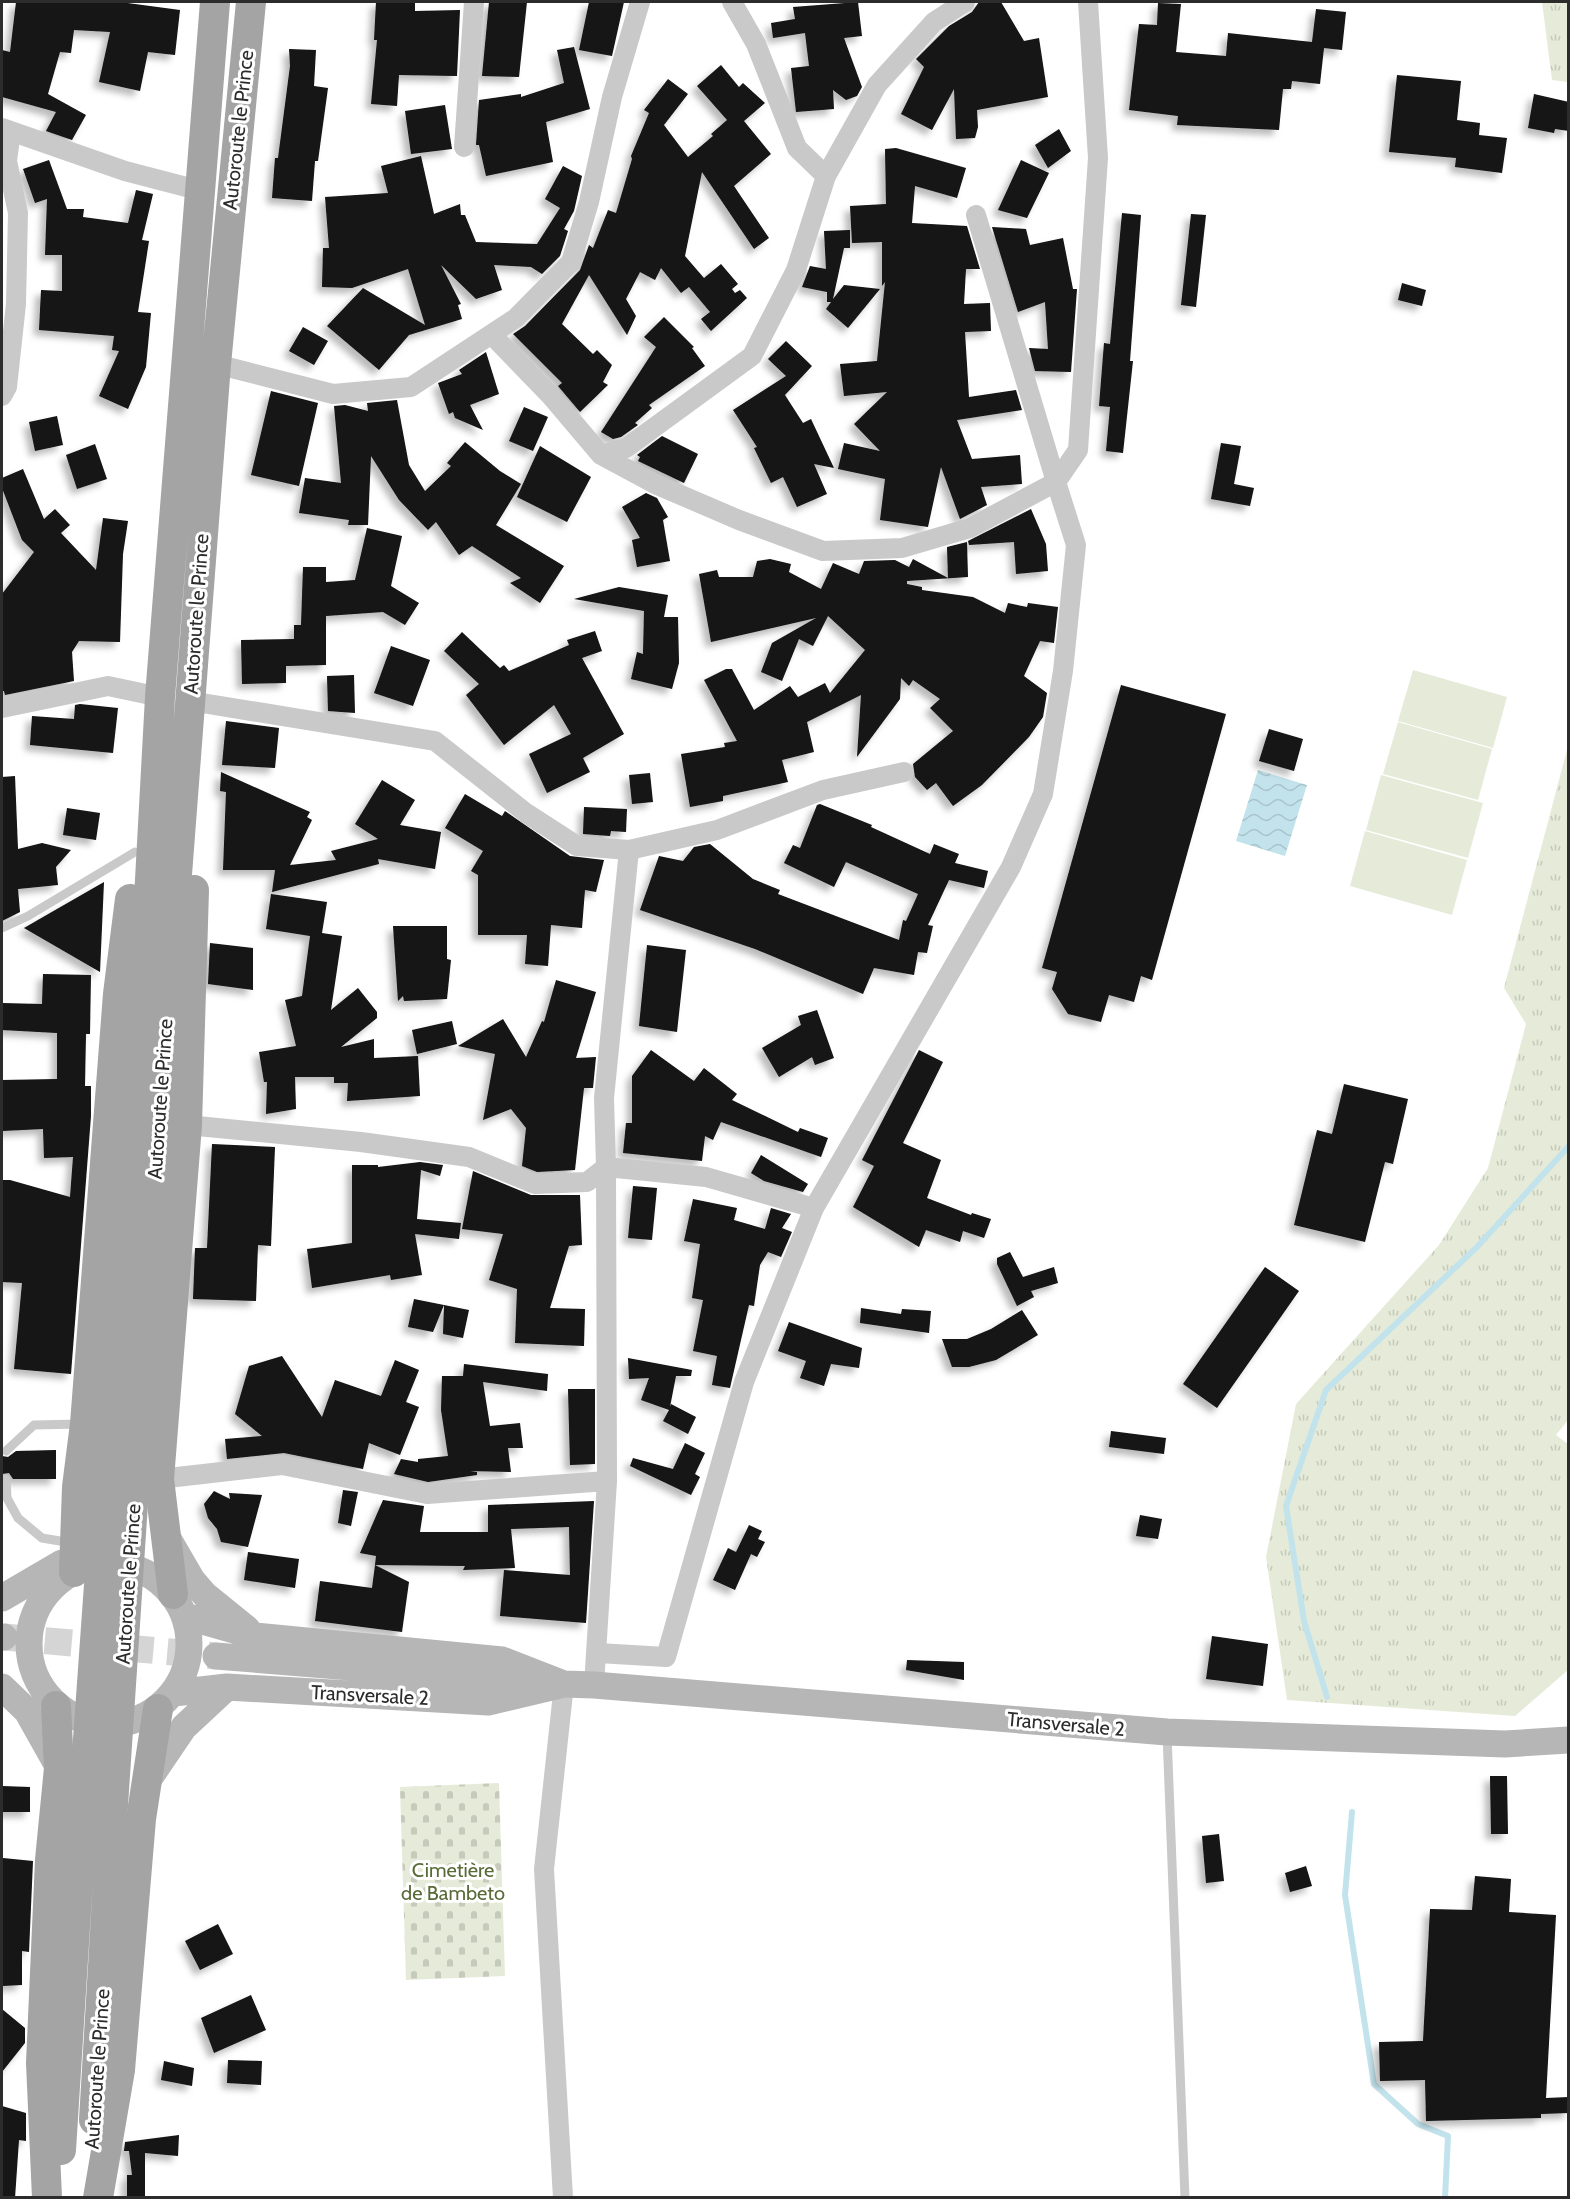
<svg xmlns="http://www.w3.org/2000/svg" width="1570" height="2199" viewBox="0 0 1570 2199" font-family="Cabin,sans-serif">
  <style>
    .grass { fill: url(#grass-tufts) }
    .cemetery { fill: url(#cemetery-stones) }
    .pitch { fill: #e5ebd8 }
    .water { fill: url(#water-waves) }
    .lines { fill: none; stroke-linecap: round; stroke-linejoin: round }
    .stream { stroke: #c3e3ec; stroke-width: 6 }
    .building { fill: #131313; filter: url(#shadow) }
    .secondary-tunnel { stroke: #d5d5d5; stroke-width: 27; stroke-dasharray: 27 14; stroke-linecap: butt }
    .service { stroke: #c9c9c9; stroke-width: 9 }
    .minor { stroke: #c9c9c9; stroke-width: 20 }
    .secondary { stroke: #b6b6b6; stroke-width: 27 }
    .primary { stroke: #a4a4a4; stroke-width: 30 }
    .primary-bridge { stroke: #a4a4a4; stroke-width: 30 }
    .labels { text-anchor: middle; stroke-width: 6; stroke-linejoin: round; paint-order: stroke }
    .street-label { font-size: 20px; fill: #2c2c2c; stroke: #fff }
    .park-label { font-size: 20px; fill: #576a37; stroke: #fff }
  </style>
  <defs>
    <pattern id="grass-tufts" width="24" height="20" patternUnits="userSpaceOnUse" patternTransform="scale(1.5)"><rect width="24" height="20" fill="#e5ebd8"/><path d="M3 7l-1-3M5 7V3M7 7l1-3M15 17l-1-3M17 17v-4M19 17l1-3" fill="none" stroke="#c5caba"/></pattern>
    <pattern id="cemetery-stones" width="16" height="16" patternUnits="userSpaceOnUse" patternTransform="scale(1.5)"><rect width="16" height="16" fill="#e5ebd8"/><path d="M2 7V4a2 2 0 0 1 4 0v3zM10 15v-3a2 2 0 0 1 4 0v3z" fill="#c5caba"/></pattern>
    <pattern id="water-waves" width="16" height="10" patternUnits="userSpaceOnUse" patternTransform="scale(1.5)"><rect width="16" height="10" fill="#c3e3ec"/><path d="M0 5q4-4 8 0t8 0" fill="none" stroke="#a8c3cb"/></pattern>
    <filter id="shadow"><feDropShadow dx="-5.5" dy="5.5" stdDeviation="3" flood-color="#0004"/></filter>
  </defs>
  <rect width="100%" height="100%" fill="#fff"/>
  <path class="grass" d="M1542,2h26v80l-16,-2z
    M1568,746v674l-12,15 12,9v226l-53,46 -228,-16 -21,-143 30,-153 143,-159 49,-77 38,-144 -22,-36z"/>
  <path class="cemetery" d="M499,1783l6,193 -99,4 -6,-193z"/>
  <path class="pitch" d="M1413,670l94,27 -14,51 -95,-27z
    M1398,722l94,27 -14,51 -95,-26z
    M1381,775l102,28 -15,55 -102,-28z
    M1365,831l102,29 -15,55 -102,-29z"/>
  <path class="water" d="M1258,770l49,15 -22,71 -49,-15z"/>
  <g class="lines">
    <path class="stream" d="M1327,1697l-23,-76 -18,-115 40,-116 151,-143 91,-100
      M1352,1812l-7,83 29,189 44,40 30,12 -3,62"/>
  </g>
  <path class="building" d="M16,2h104l60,8 -5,45 -27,-3 -8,39 -41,-9 11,-50 -36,-2 -3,23 -11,-1 -12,42 38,21 -14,25 -26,-9 10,-19 -54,-15v-47l8,2z
    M376,2h39v9l45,-1 -3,66 -58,-1 -2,31 -26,-2 6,-64h-3z
    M489,2h38l-8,75 -37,-1z
    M589,2h35l-12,54 -33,-6z
    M858,2l4,34 -18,2 18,49 -5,9 -11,4 -13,-10 1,19 -38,3 -5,-44 18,-2 -4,-33 -32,5 -2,-15 24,-4 -2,-12z
    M979,2h22l23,39 15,-3 9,59 -71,13 1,17 -3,11 -19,1 -2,-50 -22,41 -31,-16 23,-47 -8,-8 33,-33 23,-14z
    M1158,3l23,1 -5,48 50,4 2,-23 84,9 4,-33 30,3 -4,38 -18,-2 -4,36 -28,-3 -1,8h-8l-4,41 -102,-5 1,-9 -49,-6 10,-86 18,1z
    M574,47l16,62 -44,13 7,40 -67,14 -7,-31h-3l3,-45 42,-6v3l43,-14 -7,-33z
    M289,49l27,1 -2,36 14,2 -10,73h-3l-3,40 -40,-3 3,-40h3l12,-92z
    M721,65l18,22 4,-4 22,20 -21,18 27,33 -37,32 35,52 -15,11 -52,-77 -17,84 19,22 17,-14 17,20 -6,5 3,4 5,-3 7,8 -36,33 -10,-12 9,-7 -21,-25 -8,6 -20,-25 -6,12 -15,-8 -14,27 10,17 -9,19 -38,-60 -27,49 31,30 4,-4 15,15 -9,17 5,3 -28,27 -22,-26 4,-3 -49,-49 12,-8 55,-56 9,-25 4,3 15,-38 8,3 16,-54 -1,-3 18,-43 -5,-3 24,-31 20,15 -24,31 24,32 25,-21 -2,-2 16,-14 -30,-34z
    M1397,75l64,6 -4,39 23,3 -1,12 28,3 -5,35 -47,-6 1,-9 -67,-6z
    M1534,94l35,8v29l-14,-2 -1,4 -26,-5z
    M445,105l7,44 -41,5 -6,-43z
    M1059,129l12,22 -23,17 -13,-23z
    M896,148l70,20 -9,30 -42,-12 -3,37 55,3 13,43h-14l-2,35 26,-1 1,28 -26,1 4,65 47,-7 6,20 -65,10 15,39 48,-4 2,29 -41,3 6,18 -27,14 -19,-52 -13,60 -48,-7 5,-41 -47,-10 6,-26 36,8 -26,-27 33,-32 -43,4 -4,-32 37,-3 8,-79 -3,4v-44l-30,1 -2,-37 36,-2 -1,-55z
    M421,156l13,58 26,-10 1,11h4l11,27 61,2 23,-36 -15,-9 18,-33 19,10 -8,35 -10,18 4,2 -8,25 -18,18 -11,-7 -37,-2 8,25 -26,9 -35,-34 20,39 -3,1 4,14 -53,16 -30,35 -52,-44 36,-38 62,37 -17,-56 -56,19 -30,-1 1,-39h6l-4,-51 63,-4 -7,-27z
    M49,160l18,49h17l-1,8 45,6 8,-33 17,4 -11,46 7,1 -11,71 13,1 -5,54 -18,42 -29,-13 20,-45 -7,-1 2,-14 -75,-6 2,-40 21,1v-36h-17l2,-56 -12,4 -12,-34z
    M1021,160l28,13 -22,45 -29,-8z
    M1122,213l19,2 -11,146h3l-10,92 -17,-2 4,-44 -11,-1 5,-63 6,1z
    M1191,214l15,1 -10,92 -15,-2z
    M992,227l34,2 4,16 33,-7 10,51h4l-6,83 -36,-1 -6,-23 19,1 -3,-47 -27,10z
    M850,230v18h-6l-11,51 11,-14 36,4 -32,39 -22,-19 5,-7h-4v-10l-25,-5 8,-21 16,3 -2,-38z
    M1402,283l24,7 -4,16 -24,-6z
    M664,317l30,30 -2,1 13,18 -56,39 3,3 -17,15 3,2 -17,12 -8,2 -12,-7 55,-85 -12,-10z
    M303,327l25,14 -14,24 -25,-14z
    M786,341l26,25 -27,29 18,28 8,-4 23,49 -20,-4 13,30 -30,13 -14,-30 -12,6 -17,-35 3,-1 -24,-37 53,-34 -18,-17z
    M486,352l13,42 -29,11 13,25 -28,-12 -2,-6 -4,2 -11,-31 24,-9 -3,-4z
    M271,391l47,12 -19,83 -48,-11z
    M397,400l12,65 16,26 26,-25 -4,-3 18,-21 35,29 21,13 -25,41 68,41 -24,37 -30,-20 11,-5 -49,-32 -13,9 -23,-33 -8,8 -29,-30 -28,-44 -3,69h-20l1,-5 -50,-7 6,-35 36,5 -7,-77 11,-1 23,6 -1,-8z
    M524,407l24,10 -15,34 -24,-10z
    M57,416l6,29 -28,6 -6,-29z
    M662,436l36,18 -14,29 -46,-22 2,-4 -3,-2z
    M1221,443l20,3 -7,38 20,4 -4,18 -39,-7z
    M95,444l12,35 -30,10 -11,-34z
    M540,446l51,31 -24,45 -50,-25z
    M23,469l21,50 11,-10 15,16 -9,8 35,37 7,-52 25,3 -5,33 -3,88 -41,-1 -7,11 2,29 -69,14 -1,-4h-2v-97l32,-42 -12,-12 -20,-52v-10z
    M646,493l11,5 11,19 -5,3 7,41 -33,6 -5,-27 8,-2 -18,-31z
    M1031,509l15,35 2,27 -32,3 -2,-32 -45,3 -1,-4z
    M367,528l35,8 -11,50 28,17 -14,22 -22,-13 -57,4v49l-40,1v17l-44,1 -1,-44 53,-1v-14h7l2,-58h23v15l29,-2z
    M967,542l1,35 -61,4v3l15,3v3l51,7 32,16 3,-10 19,4 1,-4 30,4 -4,36 -14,-2 -16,35 23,17 -4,24 -14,20 -47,48 -29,21 -17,-23 -9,7 -12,-13 -2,-13 40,-33 -23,-23 10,-9 -27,-19 -4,6 -8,-8 -1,21 -43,58 4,-62 -54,27 7,30 -32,8 6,22 -65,14v5l-33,6 -9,-53 44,-7 -1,-4 13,-2 -33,-61 22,-11h6l22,41 36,-24 8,11 27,-14 5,10 35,-43 -37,-34 -15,30 -14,-7 -17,42 -21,-9 11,-29 44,-25 -105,24 -12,-68 18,-4 2,7h34l4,-16 13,-2 21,5 -2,8 32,17 12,-26 26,11 5,-13 31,-1 14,7 4,-8 35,19 -1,-31z
    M619,587l49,8 -4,22h14l1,46 -7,26 -41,-10 6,-27 6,2 1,-43 -70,-12z
    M595,631l7,20 -20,7 42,76 -41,24 7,14 -43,21 -18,-39 42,-20 -17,-29 -50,40 -38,-50 13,-11 -35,-33 18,-19 38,36 4,-3 5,6 60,-26 -2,-5z
    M391,646l39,14 -17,46 -39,-13z
    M354,675l1,38 -27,-2 -1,-35z
    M1121,685l105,29 -74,266 -11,-4 -7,26 -25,-7 -8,27 -33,-8 -16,-25 5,-17 -15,-4z
    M80,704l38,4 -5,45 -83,-8 2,-29 42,3 1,-14z
    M226,721l53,7 -4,40 -53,-3z
    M1269,729l34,10 -9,32 -35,-10z
    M221,772l89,40 -3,5 5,3 -22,45 46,-5 -5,-9 47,-12 -23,-15 27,-44 33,20 -15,25 41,7 -6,37 -57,-10 1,5 -107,28 3,-22h-52l3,-78 -6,-1z
    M650,773l3,29 -21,2 -3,-29z
    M15,776l3,73 24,-6 29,7 -15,17 2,18 -40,4 2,23 -18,9v-144z
    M465,794l37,22 3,-5 65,45 34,4 -8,32 -11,-2 -3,38 -31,-3 -3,41 -23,-2 2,-29h-49v-60l-7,-4 12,-20 -38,-23z
    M820,804l52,21 -1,2 59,27 4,-10 25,10 -4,9 33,8 -4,17 -35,-8 -21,45 5,1 -6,27 -9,-1 -4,23 -40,-7 -11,26 -108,-45 -115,-39 19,-54 24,5 11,-14 16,-3 43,35 27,11 -2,4 121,46 4,-20 3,1 12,-27 -72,-32 -12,25 -50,-24 9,-18 7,3 17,-43z
    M584,807l43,2 -1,23 -15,-1 -1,5 -27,-2z
    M67,808l33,5 -4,27 -33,-5z
    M104,882l-4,90 -76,-44 26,-15z
    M271,894l56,8 -5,31 20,3 -11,74 27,-22 19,24v6l-36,29 33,-8v19l44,-2 2,40 -73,5 1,-18h-14v-6h-39l1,32 -30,5 1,-32h-3l-5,-30 37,-6 -11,-46 17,-4 8,-60 -44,-7z
    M393,926h54v33l4,1 -4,39 -43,2 -1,-5 -5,5z
    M210,943l43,5v42l-45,-6z
    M647,945l39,5 -9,82 -38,-6z
    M43,974l48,1 -1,59h-4l-1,52h6v30l-20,258 -57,-5 8,-86 -20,-1v-102h8l60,17 3,-40 -29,1 -1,-29 -41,2v-51l55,-1v-46l-55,-3v-27l40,1z
    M556,980l40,12 -20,66 20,-1 -3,31h-9l-9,82 -38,2 -15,-6 4,-38 -15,-19 -28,11 12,-66 -37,-8 45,-27 23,38 16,-36 2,1z
    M817,1010l17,48 -19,7 -3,-8 -33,20 -17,-29 39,-23 -3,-9z
    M452,1021l5,23 -40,10 -5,-24z
    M651,1050l43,31 10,-13 33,26 -5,6 66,32 2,-4 28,10 -7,19 -100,-35 -8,18 -8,-4 -3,25 -79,-8 3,-30h6v-47z
    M919,1050l24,12 -40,81 38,17 -14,38 44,17 1,-2 19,6 -7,19 -21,-7 -3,11 -34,-12 -7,17 -66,-40 21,-41 -12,-6z
    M1344,1084l64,15 -15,65 -8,-2 -20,80 -71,-17 23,-95 15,4z
    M212,1144l63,3 -4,99 -13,-1 -2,56 -63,-2 2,-51h12z
    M761,1155l47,29 -5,8 -39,-11 -13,-8z
    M420,1162l23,3 -3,11 -19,-6 -4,49 44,4 -2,16 -44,-5 7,41 -31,5 -1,-5 -78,13 -5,-39 45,-6v-78h26v2z
    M473,1171l58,24h49l2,50 -13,1 -19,62 35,1 -1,37 -69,-3 2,-54 -28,-9 14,-46 -41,-5z
    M633,1186l24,2 -5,52 -24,-2z
    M693,1199l44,9 -3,12 31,9 6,-21 20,6 -9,14 10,4 -11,25 -13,-5 -8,13 -6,41 -5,-1 -19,83 -18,-3 5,-29 -24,-5 10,-51 -11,-2 8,-54 -16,-3z
    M1010,1252l13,25 31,-10 4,16 -27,8 3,6 -17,9 -20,-42v-6z
    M1265,1267l34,24 -82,117 -34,-24z
    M414,1299l55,11 -6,28 -20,-4 1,-29 -11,27 -25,-5z
    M861,1308l40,6 1,-5 29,2 -2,22 -69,-10z
    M1022,1310l16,25 -42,25 -27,7h-17l-10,-28h25l24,-10z
    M789,1322l73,26 -3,20 -28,-4 -7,22 -24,-8 6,-17 -28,-10z
    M282,1356l40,61 13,-37 46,16 14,-36 24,10 -13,32 13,5 -19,48 -31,-12 -6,26 -79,-16 -57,6 -2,-20 37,-3 -27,-22 14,-48z
    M628,1358l64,12 -1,6h-15l-6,31 1,-3 25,13 -8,17 -25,-13 6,-11 -28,-10 8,-22 -20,1z
    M464,1364l84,10 -1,17 -64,-9 7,44 30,-3 3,25h-15l3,24 -41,-1 7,1v3l-49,7 -34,-8 7,-15 17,3v-3l30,-3 -7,-46 1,-34h21z
    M568,1389h27v75l-25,1z
    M1111,1431l55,7 -2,16 -55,-7z
    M685,1443l20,10 -10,21 5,3 -9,18 -61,-29 3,-8 40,11z
    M56,1450v29h-43l-4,-6 -7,1v-18l6,1 8,-6z
    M343,1490l15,2 -7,34 -13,-3z
    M214,1491l16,8 -1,-6 33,2 -14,52 -27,-5 -4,-13 -9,-11 -4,-14z
    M383,1500l41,6 -4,26h68v-27l106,-4 -8,122 -86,-7 4,-46 66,5 -1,-48 -58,2 4,39 -52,2 2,-4 -90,-1 1,-9 -16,-3z
    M1140,1515l22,4 -4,20 -22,-3z
    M749,1525l13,6 -4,8 7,3 -8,15 -6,-3 -16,36 -22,-10 15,-32 8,4z
    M248,1552l51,7 -4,29 -51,-8z
    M375,1565l34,17 -7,50 -87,-11 5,-40 52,7z
    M1212,1636l56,8 -5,42 -57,-7z
    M907,1660l57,2v18l-58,-10z
    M1490,1776h17l1,58h-17z
    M2,1786l28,1v25h-28z
    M1219,1834l5,47 -18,2 -4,-47z
    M3,1858l30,3 -4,91 -7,-1v34l-20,1z
    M1306,1866l6,20 -22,6 -5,-19z
    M1475,1876l36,3 -2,33 47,3 -10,183 23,-1v16l-28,1v4l-115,3 -1,-41 -45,1 -1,-39 44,-1 7,-132 42,1z
    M218,1924l15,30 -33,16 -15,-29z
    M251,1995l15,35 -52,23 -13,-35z
    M2,2009l23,19v15l-23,29z
    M228,2060l34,1 -1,24 -34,-2z
    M164,2061l30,7 -2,18 -31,-6z
    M2,2106l24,7v28l-7,-1 -4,58h-13z
    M179,2135l-1,21 -33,-3v44h-18v-22h5l-3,-24h-5l1,-9z"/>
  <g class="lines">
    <path class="secondary-tunnel" d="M4,1637l212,19"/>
    <path class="service" d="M2,928l26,-12 107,-64
      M6,1451l28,-26 46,-1
      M6,1479l1,19 11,20 24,20 30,5
      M1167,1734l18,464"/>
    <path class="minor" d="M732,2l24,42 41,104 29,28 51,-91 57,-63 31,-20
      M2,128l123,43 73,19
      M464,147l10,-145
      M492,335l59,61 50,59 54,29 84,36 84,31 79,-3 68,-20 86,-46 -80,-267
      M216,364l117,30 78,-7 105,-69 55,-56 18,-60 23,-105 28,-95
      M2,396l5,-9 9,-83 2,-91 -11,-52 4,-30
      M601,455l25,-7 126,-92 44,-86 30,-94
      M190,701l245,40 91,72 51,33 52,4 88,-20 106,-40 81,-18
      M2,708l106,-22 52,11
      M187,1125l174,17 108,15 66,27 52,-2 19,-15 100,10 108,31
      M159,1479l123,-14 145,29 180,-13
      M598,1653l68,4 78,-275 70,-174 197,-341 32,-73 20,-123 13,-126 -20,-63 22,-32 20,-292 -10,-156
      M594,1685l13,-204 -1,-314 -2,-69 25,-248
      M563,2198l-19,-329 20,-185"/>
    <path class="secondary" d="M167,1537l25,43 13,15 42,34
      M29 1644a80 80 0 1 1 160 0a80 80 0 1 1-160 0Z
      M2,1598l60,-35
      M185,1616l70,20 247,24 62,24
      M2,1637h2
      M216,1656l320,26
      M2,1687l25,24 32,57
      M174,1693l53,-6 261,15 76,-18 30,1 573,47 338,12 63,-4
      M146,1783l38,-56 43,-40"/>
    <path class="primary" d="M133,1107l16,-209 11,-201 55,-695
      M159,1110l57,-746 35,-362
      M74,1572l3,-85 8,-63 33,-430 12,-95
      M173,1594l-14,-115 28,-354 7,-235
      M94,2120l14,-239
      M61,2150l17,-270
      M47,2198l-6,-135 9,-203 9,-92 -3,-62
      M98,2198l22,-128 21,-251 17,-110"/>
    <path class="primary-bridge" d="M78,1880l55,-773
      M108,1881l51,-771"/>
  </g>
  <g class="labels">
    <g class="street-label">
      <text transform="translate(238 130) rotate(-84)" y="7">Autoroute le Prince</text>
      <text transform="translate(196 614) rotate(-86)" y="7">Autoroute le Prince</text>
      <text transform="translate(160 1099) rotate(-86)" y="7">Autoroute le Prince</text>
      <text transform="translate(128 1584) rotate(-86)" y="7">Autoroute le Prince</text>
      <text transform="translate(370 1695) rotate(3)" y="7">Transversale 2</text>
      <text transform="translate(1066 1724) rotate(5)" y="7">Transversale 2</text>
      <text transform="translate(97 2069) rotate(-86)" y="7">Autoroute le Prince</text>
    </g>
    <g class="park-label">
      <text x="453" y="1877">Cimetière<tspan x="453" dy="23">de Bambeto</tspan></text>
    </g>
  </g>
  <rect width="1570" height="2199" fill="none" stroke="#2c2c2c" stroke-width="6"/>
</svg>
